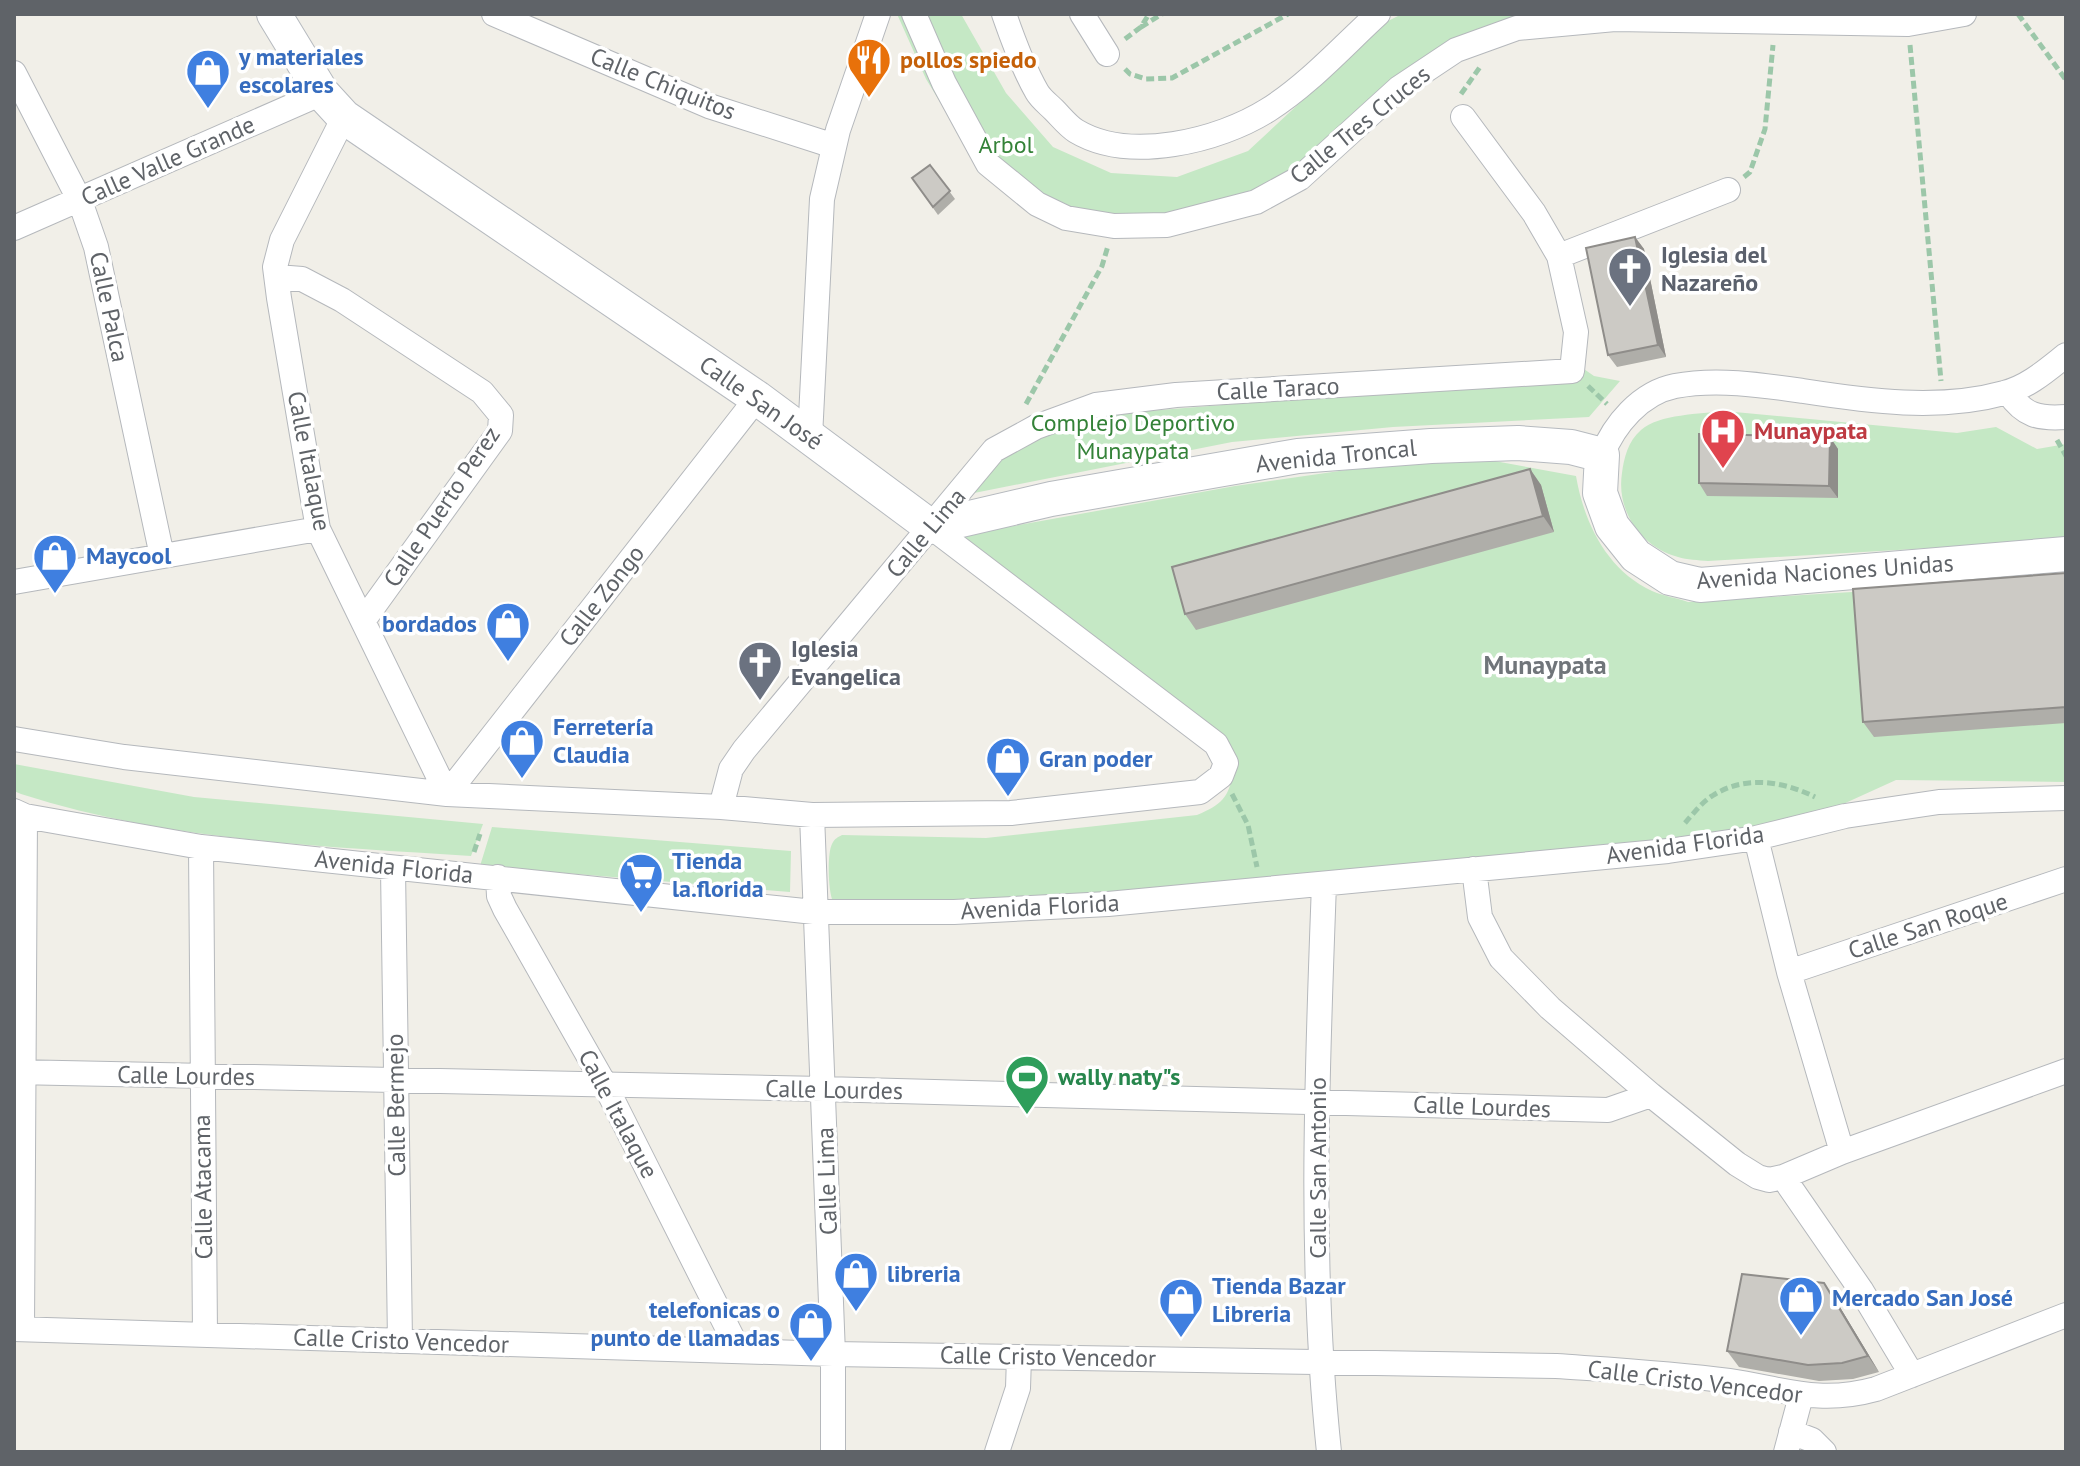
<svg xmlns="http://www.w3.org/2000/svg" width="2080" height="1466" viewBox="0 0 2080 1466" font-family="'PT Sans',sans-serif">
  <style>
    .green { fill: #c5e8c5 }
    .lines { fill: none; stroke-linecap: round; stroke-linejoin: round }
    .street-casing { stroke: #b5b8bc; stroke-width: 26 }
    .secondary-casing { stroke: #b6babf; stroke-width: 36 }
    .path { stroke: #9cc7a9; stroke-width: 5; stroke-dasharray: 8 4; stroke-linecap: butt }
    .street { stroke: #fff; stroke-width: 24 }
    .secondary { stroke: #fff; stroke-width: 34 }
    .wall { fill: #afaea9 }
    .shaded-wall { fill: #8f8d8a }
    .building { fill: #cccac5; stroke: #8f8d8a; stroke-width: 2 }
    .labels { text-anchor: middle; stroke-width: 7; stroke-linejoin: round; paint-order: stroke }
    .shop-label { font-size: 24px; font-weight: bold; fill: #366cbe; stroke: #fff; text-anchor: start }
    .food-label { font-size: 24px; font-weight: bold; fill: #c56008; stroke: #fff; text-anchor: start }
    .street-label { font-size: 24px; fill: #5f6368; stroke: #fff }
    .park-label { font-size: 24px; fill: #348238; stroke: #fff }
    .worship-label { font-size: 24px; font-weight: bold; fill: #5b616d; stroke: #fff; text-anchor: start }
    .health-label { font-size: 24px; font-weight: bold; fill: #be3a42; stroke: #fff; text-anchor: start }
    .leisure-label { font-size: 24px; font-weight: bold; fill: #27864d; stroke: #fff; text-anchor: start }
    .neighbourhood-label { font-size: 26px; font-weight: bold; fill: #70757a; stroke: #fff }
  </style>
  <rect width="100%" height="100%" fill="#f1efe8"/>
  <path class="green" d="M897,14h64l45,79 47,54 58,26 66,4 71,-26 140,-130 14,-7h559l-345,12 -129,13 -230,167 -165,27 -113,-67 -53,-87z
    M1581,367l13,9 26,5 -31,36 -196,10 -161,15 -263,52 36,-46 118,-35 433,-35z
    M1724,411l233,22 39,-6 41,22 29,-5v96l-358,21c-10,-1 -21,-1 -30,-4 -37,-10 -62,-46 -56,-84 2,-15 6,-32 19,-43 18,-16 60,-16 83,-19z
    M1489,460l87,16c8,47 31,94 76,115 11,5 25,7 36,11l378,-23v203l-170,-2 -88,40 -218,35 -564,44 -193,3c-5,-11 -6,-48 -1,-58 3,-6 5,-6 10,-9l144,3 211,-23c24,-10 32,-17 36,-43l-285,-246 60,1 227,-41 160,-23z
    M14,764l180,33 289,27 -12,32c-151,-10 -304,-15 -450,-62l-7,-3z
    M492,827l299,24 -1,41 -310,-26z"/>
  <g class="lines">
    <g class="street-casing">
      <path id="street" d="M494,14l215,92 125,40
        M914,14l30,69 44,81 49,40 29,14 48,8 53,-1 89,-23 44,-24 99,-90 57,-38 61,-22 98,-9 293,5 56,-10
        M1004,14c9,26 19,54 33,78 4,7 11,12 17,18 7,7 14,16 22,21 53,32 143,10 192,-21 40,-25 75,-64 110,-96
        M1082,14l25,40
        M14,73l66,128 16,46 66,309
        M344,117l-62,123 -7,27 4,31 39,231 129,265 310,-396
        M14,228l308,-135
        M1559,256l169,-66
        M277,277l25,2 40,21 140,92 19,23 -1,16 -137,190
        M2008,392c16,24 31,27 58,25
        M810,437l12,-238 16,-69 40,-116
        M1602,455c12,-30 38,-62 73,-69 41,-8 87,-1 128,5 65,10 136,20 201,2 24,-6 43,-23 62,-38
        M14,582l304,-53
        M14,739l110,18 323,37 274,13 91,8 199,-2 189,-21 21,-16 5,-13 -10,-19 -285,-217
        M721,807l10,-38 13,-19 250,-300 42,-23 60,-22 80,-10 396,-24 4,-39 -17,-76 -25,-43 -71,-96
        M14,811l11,5 176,31 613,65h140l154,-8 560,-53 88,-13 89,-22 94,-14 127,-4
        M812,815l21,539v98
        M1756,838l33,134 53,180
        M201,847l4,488
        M393,869l7,472
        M1474,869l6,48 21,41 49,50 101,87 86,69 21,13 11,3 14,-3 59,-25 224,-81
        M498,877l1,19 6,13 100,176 134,266
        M1324,884c-7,189 -15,379 5,568
        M1789,972l277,-93
        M14,1072l809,17 785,21 43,-15
        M1783,1177l78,113 51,85
        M14,1329l819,25 723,12c58,4 115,7 173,15 55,8 89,24 147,8l190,-74
        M22,1329l3,-513
        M1791,1432l21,8 12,12
        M997,1452l21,-64 1,-31
        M1786,1452l15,-56"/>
    </g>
    <g class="secondary-casing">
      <path id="secondary" d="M274,14l48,79 22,24 413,281 174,129 120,-28 247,-43 133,-10 87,-3 53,4 31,8 -2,38 12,33 24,30 34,22 30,7 366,-31"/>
    </g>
    <path class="path" d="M2018,14l48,66
      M1141,27l21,-13
      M1125,39l16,-12 8,-13
      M1910,45l31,336
      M1125,69l5,5 16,5 26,-1 116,-64
      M1461,94l19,-27
      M1744,177l6,-5 15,-43 8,-84
      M1588,386l19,18
      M1026,404l76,-138 6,-20
      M2057,440l9,16
      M1232,794l16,31 9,42
      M1685,823c8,-9 17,-21 27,-27 32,-21 71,-15 103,1
      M474,852l6,-18"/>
    <use href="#street" class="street"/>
    <use href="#secondary" class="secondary"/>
  </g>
  <path class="wall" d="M930,165l25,34 -17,16 -26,-37z
    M1635,237l9,12 22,108 -49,10 -9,-12z
    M1830,437l8,12v49l-131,-2 -8,-13z
    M1530,469l11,16 13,47 -358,98 -11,-16z
    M2066,573v150l-192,14 -11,-15z
    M1835,1299l44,73 -26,7 -34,2 -80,-14 -12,-16z"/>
  <path class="shaded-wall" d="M1635,237l9,12 22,108 -8,-12z
    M1830,437l8,12v49l-9,-12z
    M1530,469l11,16 13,47 -11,-16z
    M1824,1283l11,16 44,73 -11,-16z"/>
  <path class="building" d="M930,165l20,26 -17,16 -21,-29z
    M1635,237l23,108 -50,10 -22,-107z
    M1699,434l131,3 -1,49 -130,-3z
    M1530,469l13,47 -358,98 -13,-47z
    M2066,573v134l-203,15 -10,-133z
    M1742,1274l82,9 44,73 -26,7 -34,2 -81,-14z"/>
  <defs>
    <g id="restaurant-pin" transform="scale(2.3)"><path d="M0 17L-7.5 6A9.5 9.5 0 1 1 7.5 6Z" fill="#e8710a" stroke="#fff"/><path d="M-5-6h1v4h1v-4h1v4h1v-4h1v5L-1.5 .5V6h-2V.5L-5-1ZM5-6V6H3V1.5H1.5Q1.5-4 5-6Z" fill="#fff"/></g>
    <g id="shop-pin" transform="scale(2.3)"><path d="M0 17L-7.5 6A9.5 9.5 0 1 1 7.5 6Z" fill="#3f7fe0" stroke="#fff"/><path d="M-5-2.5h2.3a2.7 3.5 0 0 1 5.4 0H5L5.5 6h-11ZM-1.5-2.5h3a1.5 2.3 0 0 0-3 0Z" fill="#fff"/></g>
    <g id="church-pin" transform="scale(2.3)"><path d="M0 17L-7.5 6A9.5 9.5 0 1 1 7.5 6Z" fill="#6b7280" stroke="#fff"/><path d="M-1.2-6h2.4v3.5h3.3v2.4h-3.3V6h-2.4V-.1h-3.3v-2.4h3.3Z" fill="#fff"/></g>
    <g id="hospital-pin" transform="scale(2.3)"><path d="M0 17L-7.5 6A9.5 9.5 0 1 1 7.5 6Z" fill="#e0444e" stroke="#fff"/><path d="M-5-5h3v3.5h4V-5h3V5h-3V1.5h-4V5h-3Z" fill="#fff"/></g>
    <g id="supermarket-pin" transform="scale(2.3)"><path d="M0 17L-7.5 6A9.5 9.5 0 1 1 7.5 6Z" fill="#3f7fe0" stroke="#fff"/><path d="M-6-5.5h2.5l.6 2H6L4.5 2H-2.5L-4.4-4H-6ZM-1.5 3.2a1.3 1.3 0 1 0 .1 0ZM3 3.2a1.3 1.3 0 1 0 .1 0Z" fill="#fff"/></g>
    <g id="stadium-pin" transform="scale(2.3)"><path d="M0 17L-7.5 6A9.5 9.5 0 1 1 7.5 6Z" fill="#2e9e5b" stroke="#fff"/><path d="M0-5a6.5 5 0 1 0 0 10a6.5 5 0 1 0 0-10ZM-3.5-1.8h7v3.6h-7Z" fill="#fff"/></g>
  </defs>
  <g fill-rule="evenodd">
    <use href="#restaurant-pin" x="869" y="60"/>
    <use href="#shop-pin" x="208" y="71"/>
    <use href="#church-pin" x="1630" y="269"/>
    <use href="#hospital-pin" x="1723" y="431"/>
    <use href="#shop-pin" x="55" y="556"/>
    <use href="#shop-pin" x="508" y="624"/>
    <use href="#church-pin" x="760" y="663"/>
    <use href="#shop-pin" x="522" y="741"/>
    <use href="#shop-pin" x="1008" y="759"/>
    <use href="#supermarket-pin" x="641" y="875"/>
    <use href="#stadium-pin" x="1027" y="1077"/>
    <use href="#shop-pin" x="856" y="1274"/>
    <use href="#shop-pin" x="1801" y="1298"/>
    <use href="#shop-pin" x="1181" y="1300"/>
    <use href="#shop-pin" x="811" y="1324"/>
  </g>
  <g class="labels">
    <g class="shop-label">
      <text x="239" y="65">y materiales<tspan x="239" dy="28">escolares</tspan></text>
      <text x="86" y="564">Maycool</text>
      <text x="477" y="632" text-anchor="end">bordados</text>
      <text x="553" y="735">Ferretería<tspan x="553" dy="28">Claudia</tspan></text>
      <text x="1039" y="767">Gran poder</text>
      <text x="672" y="869">Tienda<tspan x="672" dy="28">la.florida</tspan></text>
      <text x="887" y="1282">libreria</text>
      <text x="1212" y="1294">Tienda Bazar<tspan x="1212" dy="28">Libreria</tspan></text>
      <text x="1832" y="1306">Mercado San José</text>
      <text x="780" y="1318" text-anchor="end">telefonicas o<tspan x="780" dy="28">punto de llamadas</tspan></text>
    </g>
    <g class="food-label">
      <text x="900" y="68">pollos spiedo</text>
    </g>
    <g class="street-label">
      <text transform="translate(663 84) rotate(22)" y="8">Calle Chiquitos</text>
      <text transform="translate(1360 125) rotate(-39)" y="8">Calle Tres Cruces</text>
      <text transform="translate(168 161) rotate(-24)" y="8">Calle Valle Grande</text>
      <text transform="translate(109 307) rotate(78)" y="8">Calle Palca</text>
      <text transform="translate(1278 389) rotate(-3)" y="8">Calle Taraco</text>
      <text transform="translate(761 403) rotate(35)" y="8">Calle San José</text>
      <text transform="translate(1336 456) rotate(-6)" y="8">Avenida Troncal</text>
      <text transform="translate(309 461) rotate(79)" y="8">Calle Italaque</text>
      <text transform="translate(442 507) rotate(-56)" y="8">Calle Puerto Perez</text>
      <text transform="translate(926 533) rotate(-50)" y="8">Calle Lima</text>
      <text transform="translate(1825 572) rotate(-4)" y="8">Avenida Naciones Unidas</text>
      <text transform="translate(602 596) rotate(-52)" y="8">Calle Zongo</text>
      <text transform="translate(1685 845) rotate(-8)" y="8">Avenida Florida</text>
      <text transform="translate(394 867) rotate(6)" y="8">Avenida Florida</text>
      <text transform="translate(1040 907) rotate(-3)" y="8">Avenida Florida</text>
      <text transform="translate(1928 926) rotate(-18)" y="8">Calle San Roque</text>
      <text transform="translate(186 1076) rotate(1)" y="8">Calle Lourdes</text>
      <text transform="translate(834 1090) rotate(1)" y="8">Calle Lourdes</text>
      <text transform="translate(396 1105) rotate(-91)" y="8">Calle Bermejo</text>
      <text transform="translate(1482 1107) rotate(2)" y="8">Calle Lourdes</text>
      <text transform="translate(618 1114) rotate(62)" y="8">Calle Italaque</text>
      <text transform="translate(1318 1168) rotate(-90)" y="8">Calle San Antonio</text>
      <text transform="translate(827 1181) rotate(-92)" y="8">Calle Lima</text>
      <text transform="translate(203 1187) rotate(-91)" y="8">Calle Atacama</text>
      <text transform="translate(401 1341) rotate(2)" y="8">Calle Cristo Vencedor</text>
      <text transform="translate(1048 1357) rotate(1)" y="8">Calle Cristo Vencedor</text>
      <text transform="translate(1695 1382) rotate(7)" y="8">Calle Cristo Vencedor</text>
    </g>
    <g class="park-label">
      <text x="1006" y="153">Arbol</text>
      <text x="1133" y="431">Complejo Deportivo<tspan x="1133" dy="28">Munaypata</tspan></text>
    </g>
    <g class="worship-label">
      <text x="1661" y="263">Iglesia del<tspan x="1661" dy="28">Nazareño</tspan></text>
      <text x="791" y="657">Iglesia<tspan x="791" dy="28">Evangelica</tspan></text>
    </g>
    <g class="health-label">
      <text x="1754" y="439">Munaypata</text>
    </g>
    <g class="leisure-label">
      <text x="1058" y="1085">wally naty"s</text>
    </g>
    <g class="neighbourhood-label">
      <text x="1545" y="674">Munaypata</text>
    </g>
  </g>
  <rect width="2080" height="1466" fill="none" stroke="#5f6368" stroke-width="32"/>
</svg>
